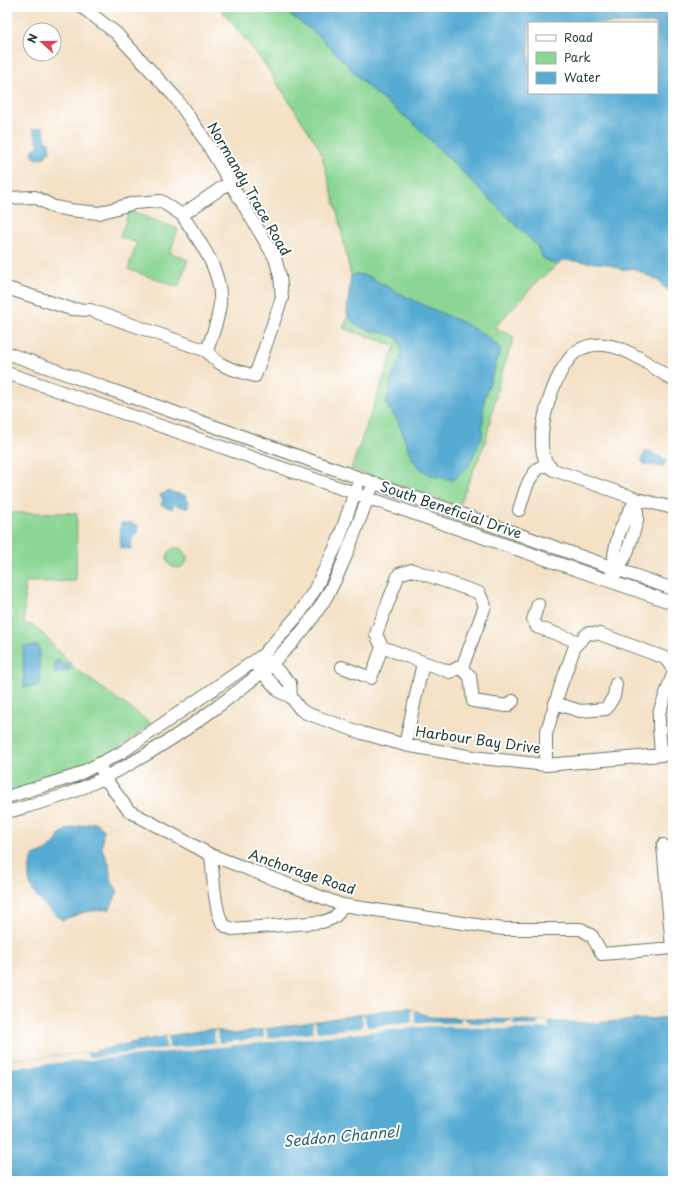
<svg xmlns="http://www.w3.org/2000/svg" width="680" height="1188" viewBox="0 0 680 1188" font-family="'Playpen Sans',sans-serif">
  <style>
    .green { fill: #8bd694; stroke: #558a64 }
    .water { fill: #57abd3; stroke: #3b7484; fill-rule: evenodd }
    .pier { fill: #f4e1c6 }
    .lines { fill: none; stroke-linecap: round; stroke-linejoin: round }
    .ferry { stroke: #33646c; stroke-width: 1; stroke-dasharray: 5 4; stroke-linecap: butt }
    .minor-casing { stroke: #6a7667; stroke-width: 14 }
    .minor { stroke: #fff; stroke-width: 12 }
    .labels { text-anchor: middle; stroke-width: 4; stroke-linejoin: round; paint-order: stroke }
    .street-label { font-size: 14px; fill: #1f3d34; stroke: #fff }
    .water-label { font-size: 15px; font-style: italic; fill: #33646c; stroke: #fff }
  </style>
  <rect width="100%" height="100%" fill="#fff"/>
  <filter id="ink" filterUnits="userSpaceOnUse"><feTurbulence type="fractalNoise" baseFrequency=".025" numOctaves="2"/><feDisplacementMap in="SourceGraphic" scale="8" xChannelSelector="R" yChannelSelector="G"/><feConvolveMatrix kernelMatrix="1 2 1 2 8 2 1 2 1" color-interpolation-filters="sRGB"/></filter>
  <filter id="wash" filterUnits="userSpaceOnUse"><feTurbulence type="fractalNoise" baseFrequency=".012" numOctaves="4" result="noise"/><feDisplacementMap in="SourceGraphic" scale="16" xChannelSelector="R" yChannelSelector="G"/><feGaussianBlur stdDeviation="0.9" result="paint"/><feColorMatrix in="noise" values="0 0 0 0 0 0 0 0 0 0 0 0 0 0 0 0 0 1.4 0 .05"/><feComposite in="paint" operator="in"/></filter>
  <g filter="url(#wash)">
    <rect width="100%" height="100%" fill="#f4e1c6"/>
    <path class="green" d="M219,7l64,1 37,29 52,54 40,31 112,110 13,14 6,12 14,7 -22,19 -40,43 19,10 -15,45 -13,58 -27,66 -108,-37 44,-123 -52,-18 5,-10 -1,-6 4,-36 -13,-61 -18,-66 -56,-86z
      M129,211l49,18 -8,24 18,7 -10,27 -50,-18 9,-26 -17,-6z
      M7,513h70l-1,68 -51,1 -1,42 10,1 43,45 75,54 -38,27 -40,21 -67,19z
      M167 558a10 10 0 1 1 20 0a10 10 0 1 1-20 0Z"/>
    <path class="water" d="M280,7h393v288l-16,-15 -24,-12 -11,2 -14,-6 -45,-4 -6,5 -14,-7 -6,-12 -125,-124 -40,-31 -52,-54zM529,23h128v70h-128z
      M43,127l3,15h3l1,8 -5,7 -8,2 -4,-3 -1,-6 7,-4 -6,-17z
      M357,274l11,2c19,11 39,21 60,31 26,12 53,21 73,42l-17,51 -2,38 -14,29 -15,13c-45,-6 -40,-23 -55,-58 -3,-6 -8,-12 -12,-18 3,-9 4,-20 7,-29 6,-14 14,-24 3,-38 -16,-7 -44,-5 -49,-25l4,-36z
      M648,451l18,9 -3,7 -19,-3 -3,-4 4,-8z
      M169,491l17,5v4l3,1 -1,6 -2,1 -12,-4 -2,5 -11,-4 2,-5 -3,-5z
      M121,523h11l6,3v8l-6,3 -1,12 -11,-1z
      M23,646h16l1,40 -16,1z
      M55,661h5v3l10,2v4l-15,4z
      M95,822l8,7 -1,19 7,16 2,17 7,10 -8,18 -25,3 -23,8c-23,-19 -42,-31 -29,-64l13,-5 9,-8 5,-9 8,-5z
      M407,1007l23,10 34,1 129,5 80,-6v164h-666v-121l80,-7 53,-12 70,-12 24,5z"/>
    <path class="pier" d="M411,1009l3,1 2,13h45v-5h3v3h4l1,2 37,1v-2l8,-2 -1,5 25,1v-5h11v8l-15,-1v2l-104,-4 -423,42v-8l80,-7v4h10l69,-9 -1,-11 3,-1 1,12 46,-5 -1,-13 3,1 2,12 45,-5v-9h2l2,9 45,-5v-11h2l2,10 44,-4 2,-2 -1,-11 2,-1 3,13 43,-4 2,-2z"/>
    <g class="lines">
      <path class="ferry" d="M649,7l24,19"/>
    </g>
  </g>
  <g filter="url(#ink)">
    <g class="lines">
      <g class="minor-casing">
        <path id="minor" d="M7,198l28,-1 19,10 16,3 29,3 35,-10 27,-2 21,14 48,-33
          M182,215c18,27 44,60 37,95 -2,14 -8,28 -12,41
          M7,288l64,21 19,1 117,41c12,17 29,19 48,25l27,-78 -2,-22 -5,-18 -70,-118 -30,-43 -59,-64 -34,-26
          M7,353l666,236
          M7,373l666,230
          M673,380c-21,-13 -43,-32 -68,-35 -10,-1 -21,1 -29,7 -22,16 -51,102 -22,118l83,29 36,9
          M519,510c6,-18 9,-38 27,-46
          M412,570l67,23 6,13 -22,59 -13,7 -68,-25 -6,-13 23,-60z
          M612,574c2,-30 8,-50 25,-75
          M615,575l12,-22 10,-32v-22
          M538,604l-5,16 4,7 42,15
          M267,660l23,23 1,14 9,12 6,4 56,20 43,12 68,12 73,8 127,-11
          M342,667l29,11 11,-31
          M459,667l11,9 3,25 34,5 6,-5
          M258,668l22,24 11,5
          M555,703l25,8 26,-2 8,-13 2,-12
          M405,745l18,-82
          M661,755l-2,-29v-13l14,-39
          M100,764l4,13 25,34 82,44 131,50 161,24h78l11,7 10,18 71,-6
          M546,765v-31l14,-46 15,-42 13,-13 12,1 65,24 8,11
          M7,797l68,-21 47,-24 141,-97 37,-42 14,-22 24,-49 19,-56
          M7,812c25,-7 51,-13 75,-24 48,-21 93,-50 135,-81 43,-32 80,-61 108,-108 20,-34 31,-72 46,-109
          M663,845l9,103
          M211,855c2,16 3,54 11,67 2,4 5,5 10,7l90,-7c12,-3 16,-6 20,-17"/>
      </g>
      <use href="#minor" class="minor"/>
    </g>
  </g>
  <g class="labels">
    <g class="street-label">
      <text transform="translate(249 189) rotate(60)" y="5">Normandy Trace Road</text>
      <text transform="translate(451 510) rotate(19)" y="5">South Beneficial Drive</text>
      <text transform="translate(478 740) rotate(8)" y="5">Harbour Bay Drive</text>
      <text transform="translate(302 872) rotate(19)" y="5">Anchorage Road</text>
    </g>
    <g class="water-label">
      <text transform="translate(341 1137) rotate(-5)" y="5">Seddon Channel</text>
    </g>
  </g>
  <rect width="680" height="1188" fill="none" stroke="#fff" stroke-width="24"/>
  <rect x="528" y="22" width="130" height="72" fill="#ffffff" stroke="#a5b1ae"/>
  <rect x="536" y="35" width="20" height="6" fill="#ffffff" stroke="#a5b1ae"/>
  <text x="564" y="42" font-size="12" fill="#1f3d34">Road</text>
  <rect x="536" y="52" width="20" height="12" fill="#8bd694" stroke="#a5b1ae"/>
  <text x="564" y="62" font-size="12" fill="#1f3d34">Park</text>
  <rect x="536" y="72" width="20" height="12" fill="#57abd3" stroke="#a5b1ae"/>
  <text x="564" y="82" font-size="12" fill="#1f3d34">Water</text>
  <g transform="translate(42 42) rotate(291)"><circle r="19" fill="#ffffff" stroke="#a5b1ae"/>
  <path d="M0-3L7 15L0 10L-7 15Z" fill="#d1495b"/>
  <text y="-6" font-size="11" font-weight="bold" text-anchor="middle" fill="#1f3d34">N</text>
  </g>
</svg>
